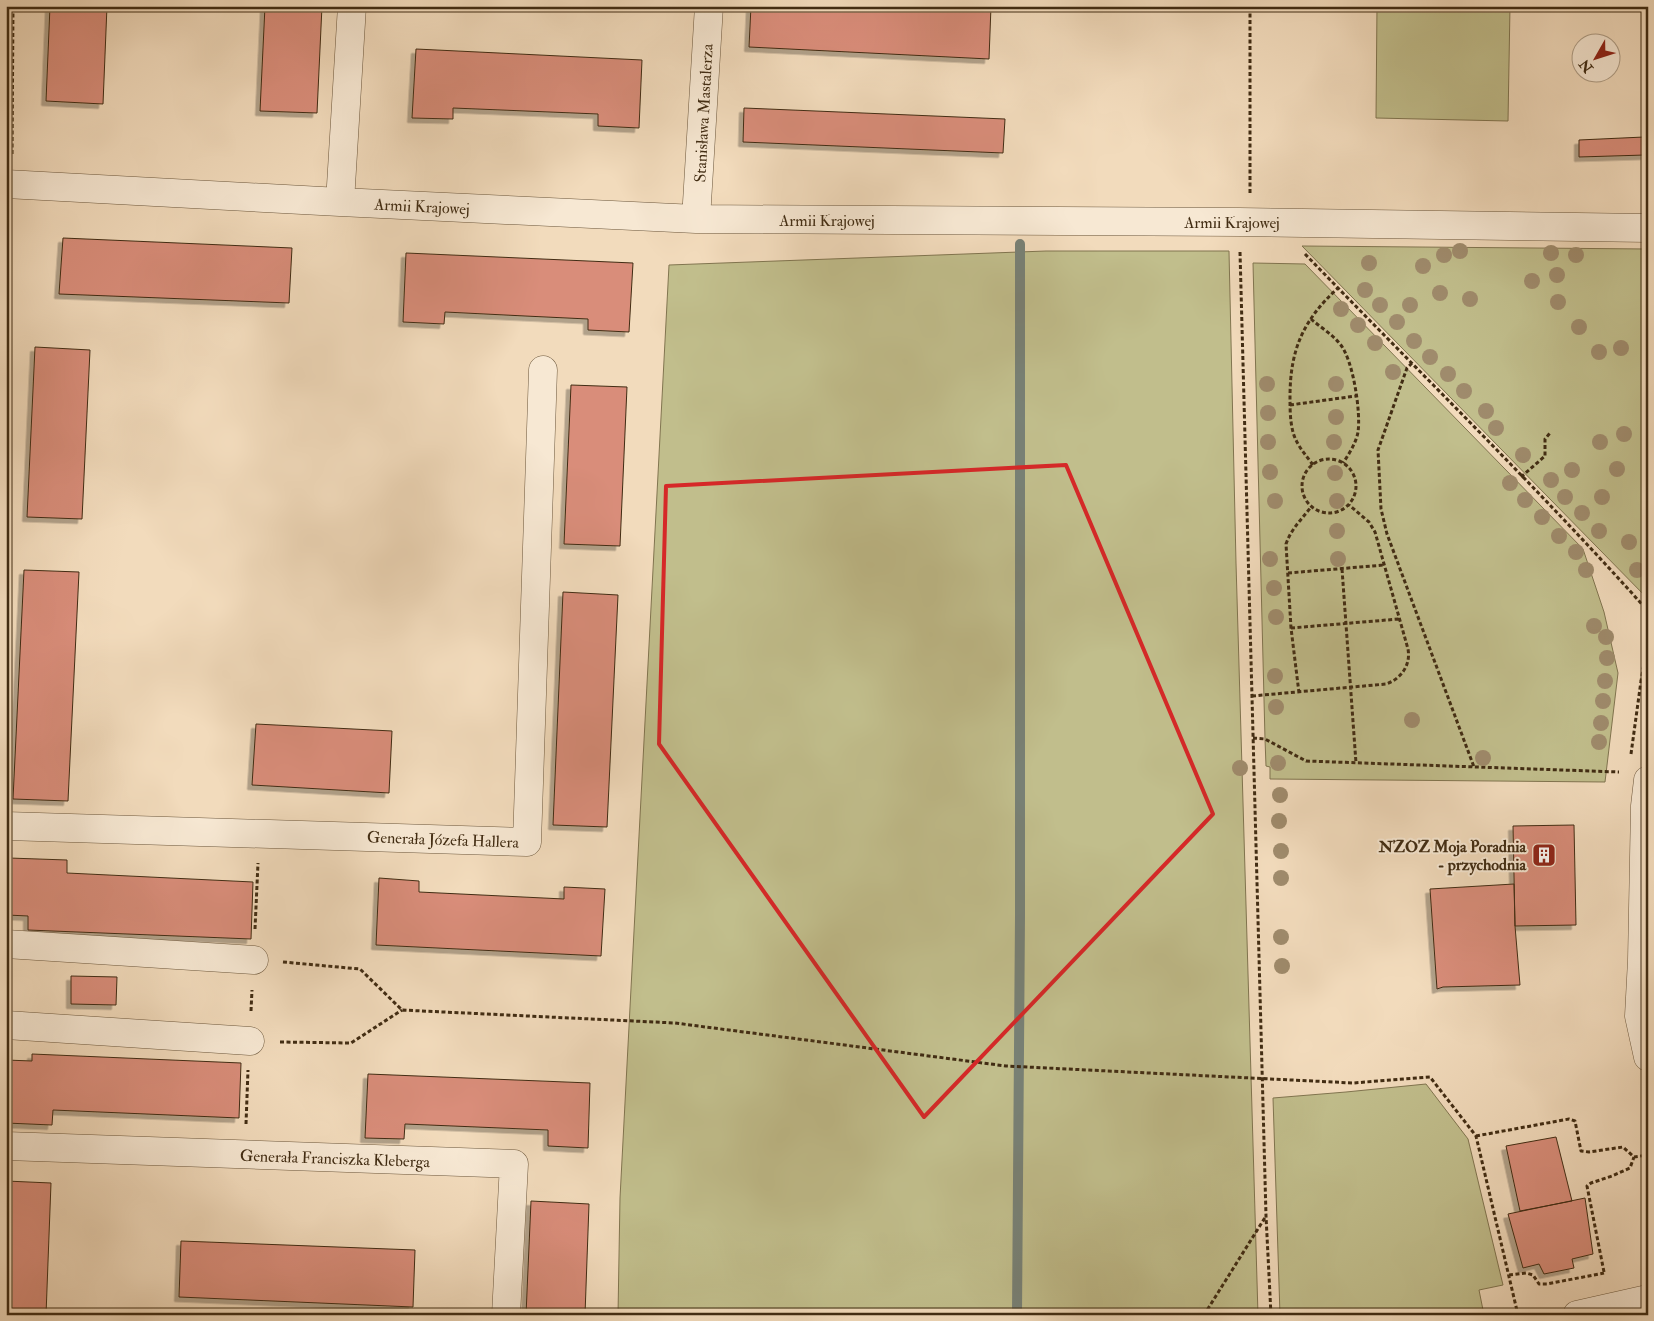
<svg xmlns="http://www.w3.org/2000/svg" width="1654" height="1321" viewBox="0 0 1654 1321" font-family="'IM FELL Double Pica',serif">
  <style>
    .green { fill: #c1be8c; stroke: #817550 }
    .lines { fill: none; stroke-linecap: round; stroke-linejoin: round }
    .stream { stroke: #788176; stroke-width: 10 }
    .building { fill: #d98d7a; stroke: #412c13; filter: url(#shadow) }
    .minor-casing { stroke: #6d583d; stroke-width: 29 }
    .path { stroke: #412c13; stroke-width: 3; stroke-dasharray: 4 2.5; stroke-linecap: butt }
    .minor { stroke: #f7e8d3; stroke-width: 28 }
    .tree { fill: #9f8b6c }
    .marked { fill: none; stroke: #d62828; stroke-width: 4; stroke-linejoin: round }
    .labels { text-anchor: middle; stroke-width: 4; stroke-linejoin: round; paint-order: stroke }
    .street-label { font-size: 16px; fill: #412c13; stroke: #f7e8d3 }
    .poi-label { font-size: 16px; font-weight: bold; fill: #412c13; stroke: #f7e8d3; text-anchor: end }
  </style>
  <defs>
    <filter id="shadow"><feDropShadow dx="-4.5" dy="4.5" stdDeviation="0" flood-color="#0004"/></filter>
  </defs>
  <rect width="100%" height="100%" fill="#f2dbbc"/>
  <filter id="stains"><feTurbulence type="fractalNoise" baseFrequency=".004" numOctaves="4"/><feColorMatrix values="0 0 0 0 .2 0 0 0 0 .09 0 0 0 0 .02 0 0 0 .5 -.17"/></filter>
  <radialGradient id="worn" r=".72"><stop offset=".6" stop-color="#630" stop-opacity="0"/><stop offset="1" stop-color="#630" stop-opacity=".3"/></radialGradient>
  <path class="green" d="M1377,6h133l-2,115 -132,-3z
    M1302,246l346,3v350z
    M1046,251h183l7,312 22,752h-640l2,-117 49,-933z
    M1253,263l52,1 278,285 21,63 14,61 -13,109 -335,-3v-12l-4,-1 -1,-27z
    M1426,1084l42,55 35,146 -24,5 5,25h-204l-7,-217 73,-6z"/>
  <g class="lines">
    <path class="stream" d="M1017,1315l3,-399v-672"/>
  </g>
  <path class="building" d="M50,6h57l-4,98 -57,-3z
    M265,6h57l-5,107 -57,-2z
    M751,6h240l-2,53 -240,-12z
    M416,49l226,11 -3,68 -41,-2v-12l-145,-6v11l-41,-1z
    M744,108l261,11 -2,34 -260,-11z
    M1644,137l1,18 -66,2v-17z
    M63,238l229,10 -3,55 -230,-9z
    M406,253l227,10 -4,69 -41,-2v-11l-63,-3 -80,-4 -1,12 -41,-2z
    M35,347l55,3 -8,169 -55,-2z
    M571,385l56,2 -7,159 -56,-2z
    M24,570l55,2 -11,229 -55,-2z
    M563,592l55,3 -11,232 -54,-2z
    M256,724l136,7 -3,62 -137,-8z
    M1574,825l2,100 -61,1 -2,-100z
    M9,858l58,2v13l186,9 -2,57 -223,-9v-14l-21,-1z
    M379,878l40,3v11l145,7v-12l41,2 -4,67 -225,-11z
    M1514,884l1,42 5,59 -77,2 -6,2 -7,-100z
    M71,976l46,1 -1,28 -45,-1z
    M32,1054l209,9 -2,55 -186,-8 -1,15 -46,-2v-63l26,1z
    M368,1074l222,9 -2,65 -40,-2v-16l-143,-6 -1,15 -39,-1z
    M1556,1137l16,64 -52,10 -14,-65z
    M6,1181l45,2 -5,132h-40z
    M1585,1198l8,56 -21,5 2,9 -30,6 -5,-10 -16,4 -15,-54z
    M531,1201l58,3 -4,111h-59z
    M181,1241l234,9 -2,57 -234,-10z"/>
  <g class="lines">
    <g class="minor-casing">
      <path id="minor" d="M6,184l334,18 356,17 543,3 409,6
        M340,202l12,-196
        M696,219l13,-213
        M1648,780l-3,26 -3,154 -3,56 9,41
        M6,826l521,16 16,-472
        M6,944l248,16
        M6,1025l244,16
        M6,1146l508,18 -8,151
        M1577,1315l71,-16"/>
    </g>
    <path class="path" d="M6,110h7
      M12,154l1,-148
      M1250,193v-187
      M1240,252l26,964 5,99
      M1305,254c115,119 233,234 343,357
      M6,299l4,-84
      M1311,319c9,8 21,15 29,25 13,15 21,68 18,88 -2,11 -9,22 -15,31
      M1412,363l-5,5 -29,82 3,59 6,25 87,233
      M1290,405l66,-9
      M1302 486a27 27 0 1 1 54 0a27 27 0 1 1-54 0Z
      M1313,465c-8,-11 -17,-21 -20,-33 -3,-11 -3,-24 -3,-35 0,-47 13,-77 48,-109
      M1521,477l24,-21v-17l5,-6
      M1342,569l14,194
      M1288,573l96,-8
      M1291,628l108,-9
      M1648,640l-7,41 7,1
      M1299,693l-8,-65 -5,-84c5,-15 16,-25 25,-37
      M1252,696l134,-12c15,-5 25,-19 22,-35l-33,-117 -6,-10 -20,-17
      M1253,738l12,1 41,22 313,11
      M1631,754l10,-73
      M255,929l3,-66
      M283,962l77,7 42,41 273,13 331,43 347,17 77,-6 46,59 42,179
      M251,1011l1,-21
      M280,1042l71,1 51,-33
      M246,1124l2,-54
      M1476,1136l93,-17 6,2 6,30 8,1 34,-5 11,10 14,-2
      M1604,1272l-17,-86 4,-3 21,-7 18,-8 4,-11
      M1509,1275l17,-2 7,2 6,9h8l57,-11
      M1204,1315l62,-99"/>
    <use href="#minor" class="minor"/>
  </g>
  <g class="tree">
    <circle cx="1460" cy="251" r="8"/>
    <circle cx="1551" cy="253" r="8"/>
    <circle cx="1444" cy="255" r="8"/>
    <circle cx="1576" cy="255" r="8"/>
    <circle cx="1369" cy="263" r="8"/>
    <circle cx="1423" cy="266" r="8"/>
    <circle cx="1557" cy="275" r="8"/>
    <circle cx="1532" cy="281" r="8"/>
    <circle cx="1365" cy="290" r="8"/>
    <circle cx="1440" cy="293" r="8"/>
    <circle cx="1470" cy="299" r="8"/>
    <circle cx="1558" cy="302" r="8"/>
    <circle cx="1380" cy="305" r="8"/>
    <circle cx="1410" cy="305" r="8"/>
    <circle cx="1341" cy="309" r="8"/>
    <circle cx="1397" cy="322" r="8"/>
    <circle cx="1358" cy="325" r="8"/>
    <circle cx="1579" cy="327" r="8"/>
    <circle cx="1414" cy="341" r="8"/>
    <circle cx="1375" cy="343" r="8"/>
    <circle cx="1621" cy="348" r="8"/>
    <circle cx="1599" cy="352" r="8"/>
    <circle cx="1430" cy="357" r="8"/>
    <circle cx="1393" cy="372" r="8"/>
    <circle cx="1448" cy="374" r="8"/>
    <circle cx="1267" cy="384" r="8"/>
    <circle cx="1336" cy="384" r="8"/>
    <circle cx="1464" cy="391" r="8"/>
    <circle cx="1486" cy="411" r="8"/>
    <circle cx="1268" cy="413" r="8"/>
    <circle cx="1336" cy="417" r="8"/>
    <circle cx="1496" cy="428" r="8"/>
    <circle cx="1624" cy="434" r="8"/>
    <circle cx="1268" cy="442" r="8"/>
    <circle cx="1334" cy="442" r="8"/>
    <circle cx="1600" cy="442" r="8"/>
    <circle cx="1523" cy="455" r="8"/>
    <circle cx="1617" cy="469" r="8"/>
    <circle cx="1572" cy="470" r="8"/>
    <circle cx="1270" cy="472" r="8"/>
    <circle cx="1335" cy="473" r="8"/>
    <circle cx="1551" cy="480" r="8"/>
    <circle cx="1510" cy="483" r="8"/>
    <circle cx="1565" cy="497" r="8"/>
    <circle cx="1602" cy="497" r="8"/>
    <circle cx="1525" cy="500" r="8"/>
    <circle cx="1275" cy="501" r="8"/>
    <circle cx="1337" cy="501" r="8"/>
    <circle cx="1582" cy="513" r="8"/>
    <circle cx="1542" cy="517" r="8"/>
    <circle cx="1337" cy="531" r="8"/>
    <circle cx="1599" cy="531" r="8"/>
    <circle cx="1559" cy="536" r="8"/>
    <circle cx="1629" cy="542" r="8"/>
    <circle cx="1576" cy="552" r="8"/>
    <circle cx="1270" cy="559" r="8"/>
    <circle cx="1338" cy="559" r="8"/>
    <circle cx="1586" cy="570" r="8"/>
    <circle cx="1637" cy="570" r="8"/>
    <circle cx="1274" cy="588" r="8"/>
    <circle cx="1276" cy="617" r="8"/>
    <circle cx="1594" cy="626" r="8"/>
    <circle cx="1606" cy="637" r="8"/>
    <circle cx="1607" cy="658" r="8"/>
    <circle cx="1275" cy="676" r="8"/>
    <circle cx="1605" cy="681" r="8"/>
    <circle cx="1603" cy="701" r="8"/>
    <circle cx="1276" cy="707" r="8"/>
    <circle cx="1412" cy="720" r="8"/>
    <circle cx="1601" cy="723" r="8"/>
    <circle cx="1599" cy="742" r="8"/>
    <circle cx="1483" cy="758" r="8"/>
    <circle cx="1278" cy="763" r="8"/>
    <circle cx="1240" cy="768" r="8"/>
    <circle cx="1280" cy="795" r="8"/>
    <circle cx="1279" cy="821" r="8"/>
    <circle cx="1281" cy="851" r="8"/>
    <circle cx="1281" cy="878" r="8"/>
    <circle cx="1281" cy="937" r="8"/>
    <circle cx="1282" cy="966" r="8"/>
  </g>
  <path class="marked" d="M1066,465l147,349 -289,303 -265,-373 7,-258z"/>
  <defs>
    <g id="building-square" transform="scale(1.25)"><rect x="-9" y="-9" width="18" height="18" rx="4" fill="#8f2418" stroke="#f7e8d3"/><path d="M-4-6H4V6H1V3H-1V6H-4ZM-2.5-4.3h1.7v1.8h-1.7ZM.8-4.3h1.7v1.8H.8ZM-2.5-1h1.7V.8h-1.7ZM.8-1h1.7V.8H.8Z" fill="#fff"/></g>
  </defs>
  <g fill-rule="evenodd">
    <use href="#building-square" x="1544" y="855"/>
  </g>
  <g class="labels">
    <g class="street-label">
      <text transform="translate(703 113) rotate(-87)" y="6">Stanisława Mastalerza</text>
      <text transform="translate(422 206) rotate(3)" y="6">Armii Krajowej</text>
      <text x="827" y="226">Armii Krajowej</text>
      <text x="1232" y="228">Armii Krajowej</text>
      <text transform="translate(443 839) rotate(2)" y="6">Generała Józefa Hallera</text>
      <text transform="translate(335 1158) rotate(2)" y="6">Generała Franciszka Kleberga</text>
    </g>
    <g class="poi-label">
      <text x="1526" y="852">NZOZ Moja Poradnia<tspan x="1526" dy="18">- przychodnia</tspan></text>
    </g>
  </g>
  <rect width="1654" height="1321" fill="none" stroke="#f2dbbc" stroke-width="25"/>
  <rect x="8" y="8" width="1639" height="1306" fill="none" stroke="#412c13" stroke-width="2.5"/>
  <rect x="12" y="12" width="1629" height="1296" fill="none" stroke="#412c13"/>
  <g transform="translate(1596 58) rotate(231)"><circle r="24" fill="#f7e8d3" stroke="#ae9d86"/>
  <path d="M0-4L9 19L0 12L-9 19Z" fill="#8f2418"/>
  <text y="-8" font-size="14" font-weight="bold" text-anchor="middle" fill="#412c13">N</text>
  </g>
  <rect width="100%" height="100%" filter="url(#stains)"/>
  <rect width="100%" height="100%" fill="url(#worn)"/>
</svg>
